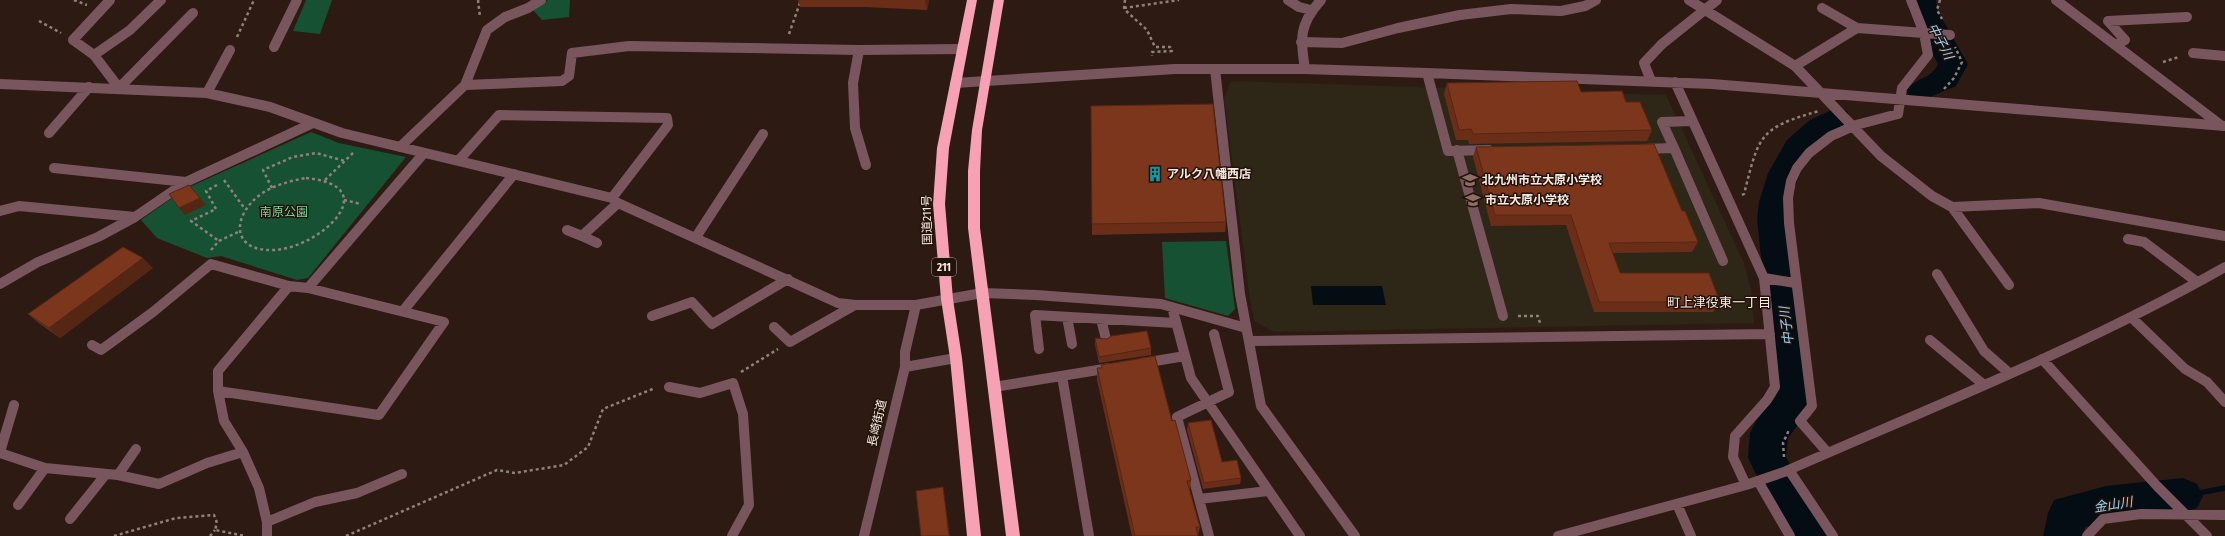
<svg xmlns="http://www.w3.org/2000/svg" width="2225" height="536" viewBox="0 0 2225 536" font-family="'Fira Sans Condensed','Noto Sans JP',sans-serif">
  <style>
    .education { fill: #2e2616 }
    .green { fill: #175133 }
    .water { fill: #030d13 }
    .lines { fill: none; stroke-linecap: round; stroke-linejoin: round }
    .stream { stroke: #030d13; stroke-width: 5.5 }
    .river { fill: #030d13; fill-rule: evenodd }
    .path { stroke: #90817a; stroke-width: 2.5; stroke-dasharray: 3 3; stroke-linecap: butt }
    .minor { stroke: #79565e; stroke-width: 10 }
    .highway { fill: #f7a1b4; fill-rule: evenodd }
    .wall { fill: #6a2e18 }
    .shaded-wall { fill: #562614 }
    .building { fill: #7b361c; stroke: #562614 }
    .labels { text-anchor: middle; stroke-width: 3; stroke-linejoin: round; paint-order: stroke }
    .shield { fill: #23120a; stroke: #b7a9a3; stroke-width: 1 }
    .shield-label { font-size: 11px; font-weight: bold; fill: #f7eae4 }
    .poi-label { font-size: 12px; font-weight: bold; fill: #f7eae4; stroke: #23120a; text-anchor: start }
    .park-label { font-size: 12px; fill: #6fdb9e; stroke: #23120a }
    .street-label { font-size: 12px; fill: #f7eae4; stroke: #23120a }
    .water-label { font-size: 13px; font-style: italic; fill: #94d4f6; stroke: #23120a }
    .neighbourhood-label { font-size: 13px; fill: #f7eae4; stroke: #23120a }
  </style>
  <rect width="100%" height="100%" fill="#2d1b13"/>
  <path class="education" d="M1231,81l435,14 78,168 7,27 3,33 -480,9 -20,-11 -5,-28 -25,-195z"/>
  <path class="green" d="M306,0h26l-12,34 -27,-3z
    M548,0h22l-1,17 -27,3 -9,-10z
    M311,132l28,11 67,14 -98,121 -11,2 -76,-24 -14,2 -50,-20 -16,-18 44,-31z
    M1226,241l9,68 -7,7 -63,-18 -3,-56z"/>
  <path class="water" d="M1311,286h71l4,19h-73z"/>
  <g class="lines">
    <path class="stream" d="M2183,496l42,-8"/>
    <path class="river" d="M1908,0h28l1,10 31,54 -12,22 -35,15 -11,-3 -4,-7c9,-14 25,-11 32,-27l-29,-54z
      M1836,108l11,3 4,8 -4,8 -28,18 -15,18 -9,24 -6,32 25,181 -6,11 -20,27 -2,19 13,24 30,42 6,13h-43l-21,-31 -23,-47 2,-25 6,-12 20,-25 -19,-177 2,-17 9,-29 19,-33 23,-20z
      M2183,478l14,6 6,12 -6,12c-35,13 -76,10 -112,19l-2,9h-40l5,-23 6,-13 52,-14z"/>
    <path class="path" d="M74,0l13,5
      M478,0l2,17
      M1125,0l-1,9 23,21 8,17h15l2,4 -20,1v4
      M1940,0l-3,10 5,9
      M1124,8l55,-8
      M39,21l22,12
      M789,34l12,-34
      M237,37l17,-37
      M2163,62l16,-5
      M1944,89l10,-11 8,-16 -7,-15
      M306,178c81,8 14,70 -32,72 -43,2 -43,-34 -13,-56 13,-9 29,-13 45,-16z
      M224,180l21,29
      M325,180l30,-29
      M217,185l-11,6 10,18 -25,12 28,20
      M272,188l-9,-18 30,-13 23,-4 29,8
      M1742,195l2,-1c15,-58 14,-66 75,-83
      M344,200l17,4
      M211,250l8,-9 19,-9
      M1518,316h20l2,7
      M741,372l37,-23
      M1784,457l-1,-14 6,-13
      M114,536l62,-18 38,-3 3,8 -2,7 30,6
      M210,536l5,-6
      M346,536l151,-66 18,3 49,-8 24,-18 15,-38 52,-21"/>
    <path class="minor" d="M110,0l-37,40 21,15 25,33 74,-75
      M1288,0l11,7 12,3
      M1689,0l106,66 86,90 51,40 20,11 87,-4 186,33
      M1911,0l13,33 26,2
      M2056,0l166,126
      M1822,8l35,20
      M1301,42l41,1 56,-15 62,-13 51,-6 50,2 24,-5 11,-6
      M2115,45l10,-5 -17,-19 79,-4
      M274,47l23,-47
      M859,50l-6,33 2,45 11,37
      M2193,53l32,3
      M94,55l36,-25 31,-30
      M1795,66l62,-38 67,5 4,22 -26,33 -4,26 -42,11 -25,11 -22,17 -12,15 -6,13 -3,17 1,25 23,183 -12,15 27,31
      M1215,69l25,225 21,112 94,130
      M1305,69c-5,-30 -6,-45 16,-69
      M1427,73l21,78 41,-1
      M1651,81l-7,-18 18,-19 55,-44
      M1675,82l89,196 11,109 -8,13 -32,36 -2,21 13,28
      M955,83l220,-14h130l122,4 285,11 513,42
      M0,84l207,9 63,14 72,26 270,65 6,5 220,100 17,2h61l66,-12 54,2 125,9 85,24
      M465,85l97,-4 7,-5 3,-23 57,-7 230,4 102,-1
      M207,93l23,-43
      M49,133l40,-46
      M400,147l65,-62 22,-55 18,-13 23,-9 13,-8
      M1674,148l-12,-26 30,-1
      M1643,149l31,-1 49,113
      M1457,150l46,166
      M459,160l40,-45 168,3 1,7 -56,73
      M54,168l132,14
      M1952,207l57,78
      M0,211l19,-5 116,11
      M567,230l15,6
      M696,237l67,-103
      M2128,239l16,3 53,40
      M597,243l-15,-7 36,-33
      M1937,274l47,77 25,22
      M1764,278l31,5
      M0,284l38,-22 60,-25 37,-20 51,-35 127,-59
      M289,286l19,2 136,34 -65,93 -161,-24v-20z
      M308,288l116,-135
      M1172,307l19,71 109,158
      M403,311l111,-137
      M652,316l40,-14 20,22 76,-45
      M1067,317l5,27
      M2131,317l54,52 22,13 18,20
      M1101,319l5,20
      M774,327l16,15 65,-37
      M1214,334l15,58 -52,25 22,82 69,-8
      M1930,340l54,45
      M1250,341l520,-7
      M92,345l9,5 52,-38 58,-48 78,22
      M1039,349l-4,-34 141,8
      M2042,359l115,127 50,50
      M1143,363l42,-7
      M905,367v-15l11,-47
      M1062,376l27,160
      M669,387l31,6 33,-10 10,31 6,91 -17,31
      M994,387l116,-19
      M218,391l6,30 19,31 16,36 8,34v14
      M0,452l14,-47
      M0,453l45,15
      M1789,470l44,66
      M118,475l18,-26
      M1758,481l32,55
      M1199,499l10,37
      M1677,504l14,32
      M18,505l27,-37 73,7 41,9 48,-21 36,-11
      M70,519l36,-45
      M267,522l48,-20 42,-9 45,-19
      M864,536l41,-169 51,-9
      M1558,536l188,-51 38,-13c148,-65 300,-125 441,-205
      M2087,536l16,-17 38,-5 84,1"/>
    <path class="highway" d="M967,0h10l-28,148 -4,56 8,95 9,59 19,178h-14l-17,-178 -9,-59 -8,-95 4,-56z
      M994,0h10l-22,130 -2,41v57l40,308h-14l-38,-308v-57l4,-41z"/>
  </g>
  <path class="wall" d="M798,0h131l-2,10 -62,-3h-65z
    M1447,83l134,9 45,10 26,28 -5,11 -178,3 -1,-4h-12l-12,-46z
    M1091,106l135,116 -1,10 -133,3z
    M1476,147l206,64 16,31 -6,10 -79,1 7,20 100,29 -7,10h-119l-28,-87 -75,1 -18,-69z
    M153,268l-93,70 -20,-14 -12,-10z
    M1095,338l56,10v7l-52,8 -4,-18z
    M1101,365l71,56 19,59 -1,11 10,36 -2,9h-66l-35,-156v-12h4z
    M1188,423l34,39 19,16 -1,6 -37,5 -16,-59z"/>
  <path class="shaded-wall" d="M925,0h4l-2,10z
    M189,185l17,20 -21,10 -6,-7z
    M143,258l10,10 -93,70 -11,-10z
    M943,487l1,6 6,43h-1z"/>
  <path class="building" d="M1577,81l4,11 41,-1 4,11h14l12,28 -179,4 -2,-5 -12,1 -12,-47z
    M1213,104l13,118 -134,2 -1,-118z
    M1654,144l28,67h3l13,31 -89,1 11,30h89l11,29h-121l-28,-87h-76l-19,-68z
    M189,185l11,13 -21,10 -10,-14z
    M123,247l20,11 -94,70 -21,-14z
    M1147,331l4,17 -52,9 -4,-19 12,1 4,-3z
    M1155,356l17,65 3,-1 16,60 -4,1 13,46h-4l2,9h-63l-38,-168h5l-1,-3z
    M1211,420l11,42 15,-2 4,18 -37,5 -16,-60z
    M943,487l6,49h-28l-5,-45z"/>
  <defs>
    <g id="building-bare" transform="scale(1.2)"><path d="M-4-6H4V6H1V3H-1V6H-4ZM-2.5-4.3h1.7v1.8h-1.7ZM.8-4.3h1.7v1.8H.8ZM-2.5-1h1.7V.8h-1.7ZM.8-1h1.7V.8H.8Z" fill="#0f9aa8" stroke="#23120a" stroke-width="2.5" paint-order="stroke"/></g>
    <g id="school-bare" transform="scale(1.2)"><path d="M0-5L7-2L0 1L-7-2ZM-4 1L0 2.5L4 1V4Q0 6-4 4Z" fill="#8d6e63" stroke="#23120a" stroke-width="2.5" paint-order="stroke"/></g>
  </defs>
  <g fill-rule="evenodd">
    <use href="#building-bare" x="1155" y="174"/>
    <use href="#school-bare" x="1470" y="180"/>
    <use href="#school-bare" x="1473" y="200"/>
  </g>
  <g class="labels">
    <rect class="shield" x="932" y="258" width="24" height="18" rx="3"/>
    <g class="shield-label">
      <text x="944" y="271">211</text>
    </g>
    <g class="poi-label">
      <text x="1167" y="178">アルク八幡西店</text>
      <text x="1482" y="184">北九州市立大原小学校</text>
      <text x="1485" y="204">市立大原小学校</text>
    </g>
    <g class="park-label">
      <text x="284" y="216">南原公園</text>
    </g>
    <g class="street-label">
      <text transform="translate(927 220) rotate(-91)" y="4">国道211号</text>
      <text transform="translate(877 423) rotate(-77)" y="4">長崎街道</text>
    </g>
    <g class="water-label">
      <text transform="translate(1941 41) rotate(62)" y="5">中子川</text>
      <text transform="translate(1786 326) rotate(-97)" y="5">中子川</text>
      <text transform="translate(2113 504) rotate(-9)" y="5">金山川</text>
    </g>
    <g class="neighbourhood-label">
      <text x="1719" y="307">町上津役東一丁目</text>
    </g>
  </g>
</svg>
